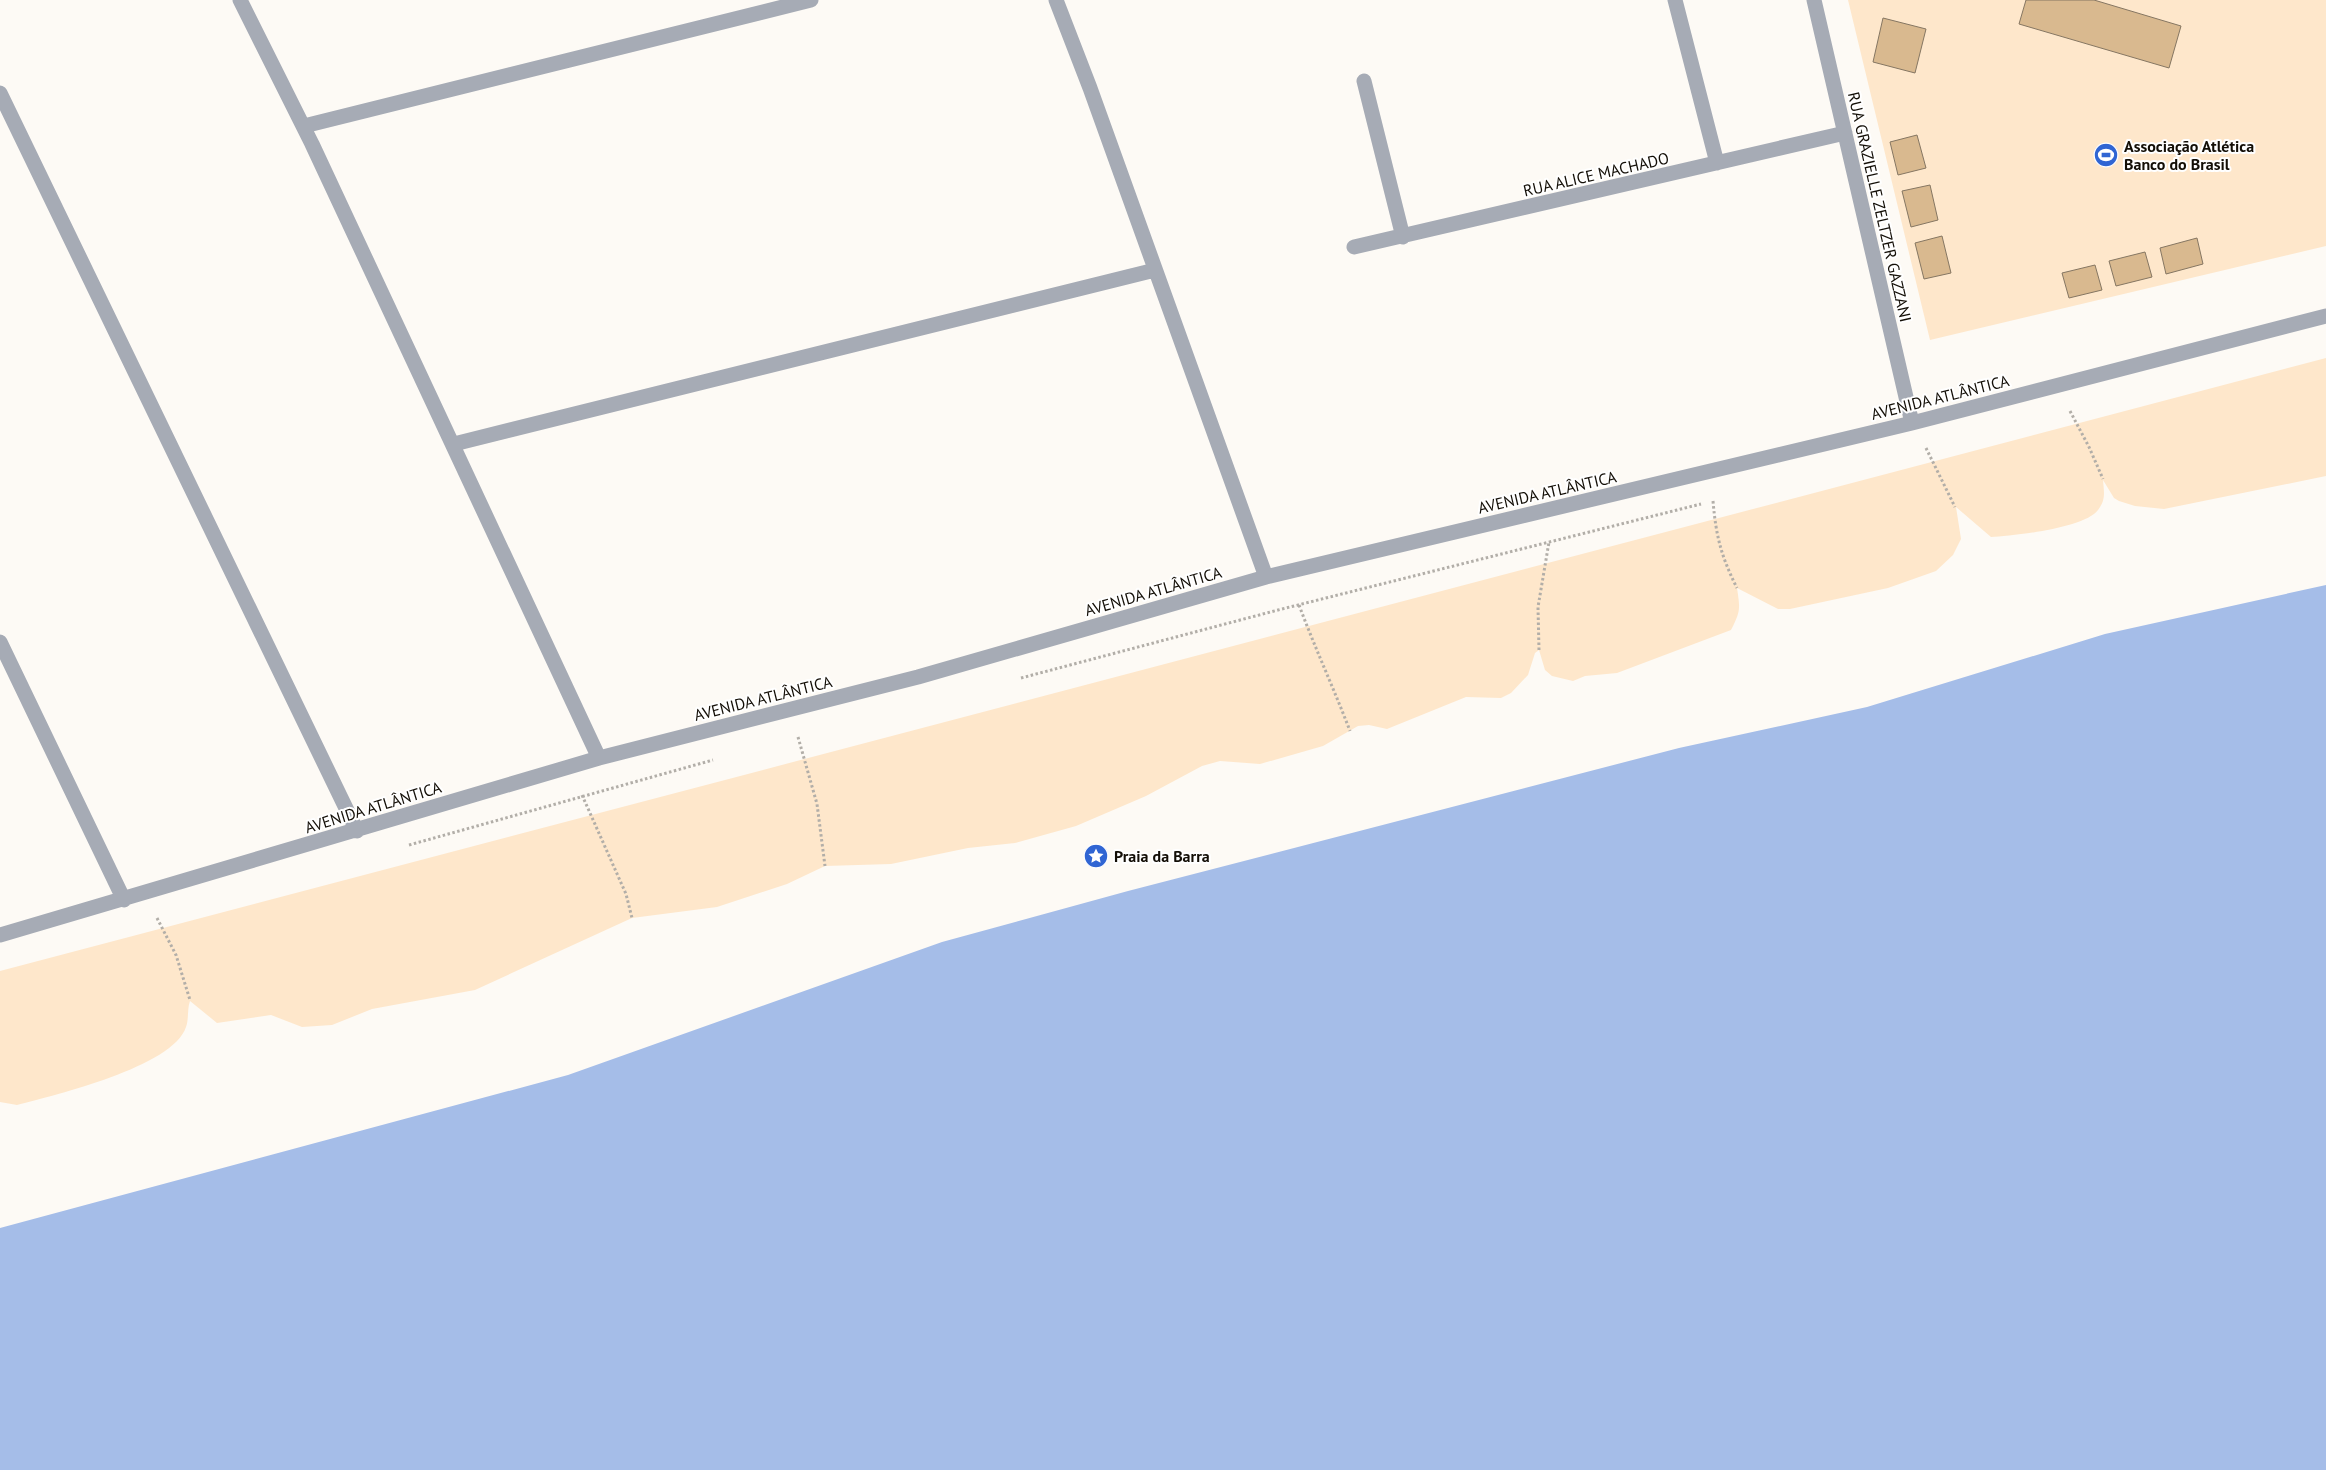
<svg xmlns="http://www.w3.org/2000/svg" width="2326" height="1470" viewBox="0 0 2326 1470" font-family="'PT Sans',sans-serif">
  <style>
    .green { fill: #fee7cb }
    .water { fill: #a5bde8 }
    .building { fill: #d9b98f; stroke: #857662 }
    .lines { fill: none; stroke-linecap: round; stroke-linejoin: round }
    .path { stroke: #b2aea8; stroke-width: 3; stroke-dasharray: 2.5 2.5; stroke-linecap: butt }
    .minor { stroke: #a6abb5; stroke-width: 15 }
    .labels { text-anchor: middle; stroke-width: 4; stroke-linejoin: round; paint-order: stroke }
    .poi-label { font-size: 16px; font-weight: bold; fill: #130e06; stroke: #fff; text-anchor: start }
    .street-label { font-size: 16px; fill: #130e06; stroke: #fff }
  </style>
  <rect width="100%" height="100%" fill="#fdfaf5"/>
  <path class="green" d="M1848,0h478v246l-396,94z
    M2326,358v118l-162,33 -29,-3 -16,-5 -5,-3 -11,-18c1,12 3,20 -5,30 -13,18 -85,26 -107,27l-35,-30 5,32 -8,16 -17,16 -48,17 -98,21h-12l-41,-21c3,20 4,23 -6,42l-114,43 -32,3 -12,5 -21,-5 -7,-6 -6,-20 -4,3 -7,22 -17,18 -10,5 -35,-1 -79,32 -18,-4 -11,1 -35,20 -63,18 -40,-3 -18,5 -56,30 -70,30 -61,17 -47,5 -77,16 -66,2 -38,18 -70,23 -85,11 -157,72 -103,19 -40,16 -30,2 -31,-12 -54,8 -27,-22c-3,8 -1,18 -4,26 -13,40 -131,68 -169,78l-17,-3v-131z"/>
  <path class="water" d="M2326,585v885h-2326v-242l568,-153 374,-133 186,-51 551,-143 188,-41 238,-73z"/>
  <path class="building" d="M2026,0h68l87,26 -12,42 -150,-44z
    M1883,18l43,11 -11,44 -42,-11z
    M1917,135l9,33 -28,7 -8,-33z
    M1930,185l8,35 -27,7 -9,-36z
    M1942,236l9,37 -27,6 -9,-36z
    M2197,238l6,26 -37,10 -6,-26z
    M2145,252l7,25 -36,9 -7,-25z
    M2095,265l7,25 -33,8 -7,-25z"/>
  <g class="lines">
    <path class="path" d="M2070,411l19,36 14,32
      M1926,448l29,59
      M1713,501c3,35 8,55 24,87
      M1299,605c16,43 35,84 51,126
      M1539,650l-1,-43 11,-65
      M1021,678l257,-68 423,-106
      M798,737l19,67 8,62
      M582,795l44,99 6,24
      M409,845l304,-85
      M157,918l19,37 14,45"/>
    <path class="minor" d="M240,0l72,144 287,614
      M1056,0l34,88 176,489
      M1675,0l42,163
      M1814,0l98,423
      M1364,81l39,156
      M0,93l357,738
      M304,126l507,-126
      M1354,247l491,-114
      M454,444l701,-174
      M0,642l124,258
      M0,935l599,-177 319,-81 348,-100 646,-154 414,-107"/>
  </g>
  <defs>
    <g id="stadium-disc" transform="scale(1.25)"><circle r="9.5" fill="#3065d3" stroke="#fff"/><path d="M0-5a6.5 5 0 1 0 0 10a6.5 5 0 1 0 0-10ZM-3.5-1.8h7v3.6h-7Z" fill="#fff"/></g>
    <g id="sight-disc" transform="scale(1.25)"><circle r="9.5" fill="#3065d3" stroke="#fff"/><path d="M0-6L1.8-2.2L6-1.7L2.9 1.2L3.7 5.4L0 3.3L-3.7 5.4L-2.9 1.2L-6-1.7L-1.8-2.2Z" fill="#fff"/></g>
  </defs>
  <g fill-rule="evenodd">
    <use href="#stadium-disc" x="2106" y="155"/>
    <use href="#sight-disc" x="1096" y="856"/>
  </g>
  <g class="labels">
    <g class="poi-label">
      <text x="2124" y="152">Associação Atlética<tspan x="2124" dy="18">Banco do Brasil</tspan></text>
      <text x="1114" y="862">Praia da Barra</text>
    </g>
    <g class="street-label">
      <text transform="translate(1596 174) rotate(-13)" y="6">RUA ALICE MACHADO</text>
      <text transform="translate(1880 207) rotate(77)" y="6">RUA GRAZIELLE ZELTZER GAZZANI</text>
      <text transform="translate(1940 397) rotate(-14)" y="6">AVENIDA ATLÂNTICA</text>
      <text transform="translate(1547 492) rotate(-13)" y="6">AVENIDA ATLÂNTICA</text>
      <text transform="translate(1153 591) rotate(-16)" y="6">AVENIDA ATLÂNTICA</text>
      <text transform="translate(763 698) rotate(-14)" y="6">AVENIDA ATLÂNTICA</text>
      <text transform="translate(373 807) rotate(-17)" y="6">AVENIDA ATLÂNTICA</text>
    </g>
  </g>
</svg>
